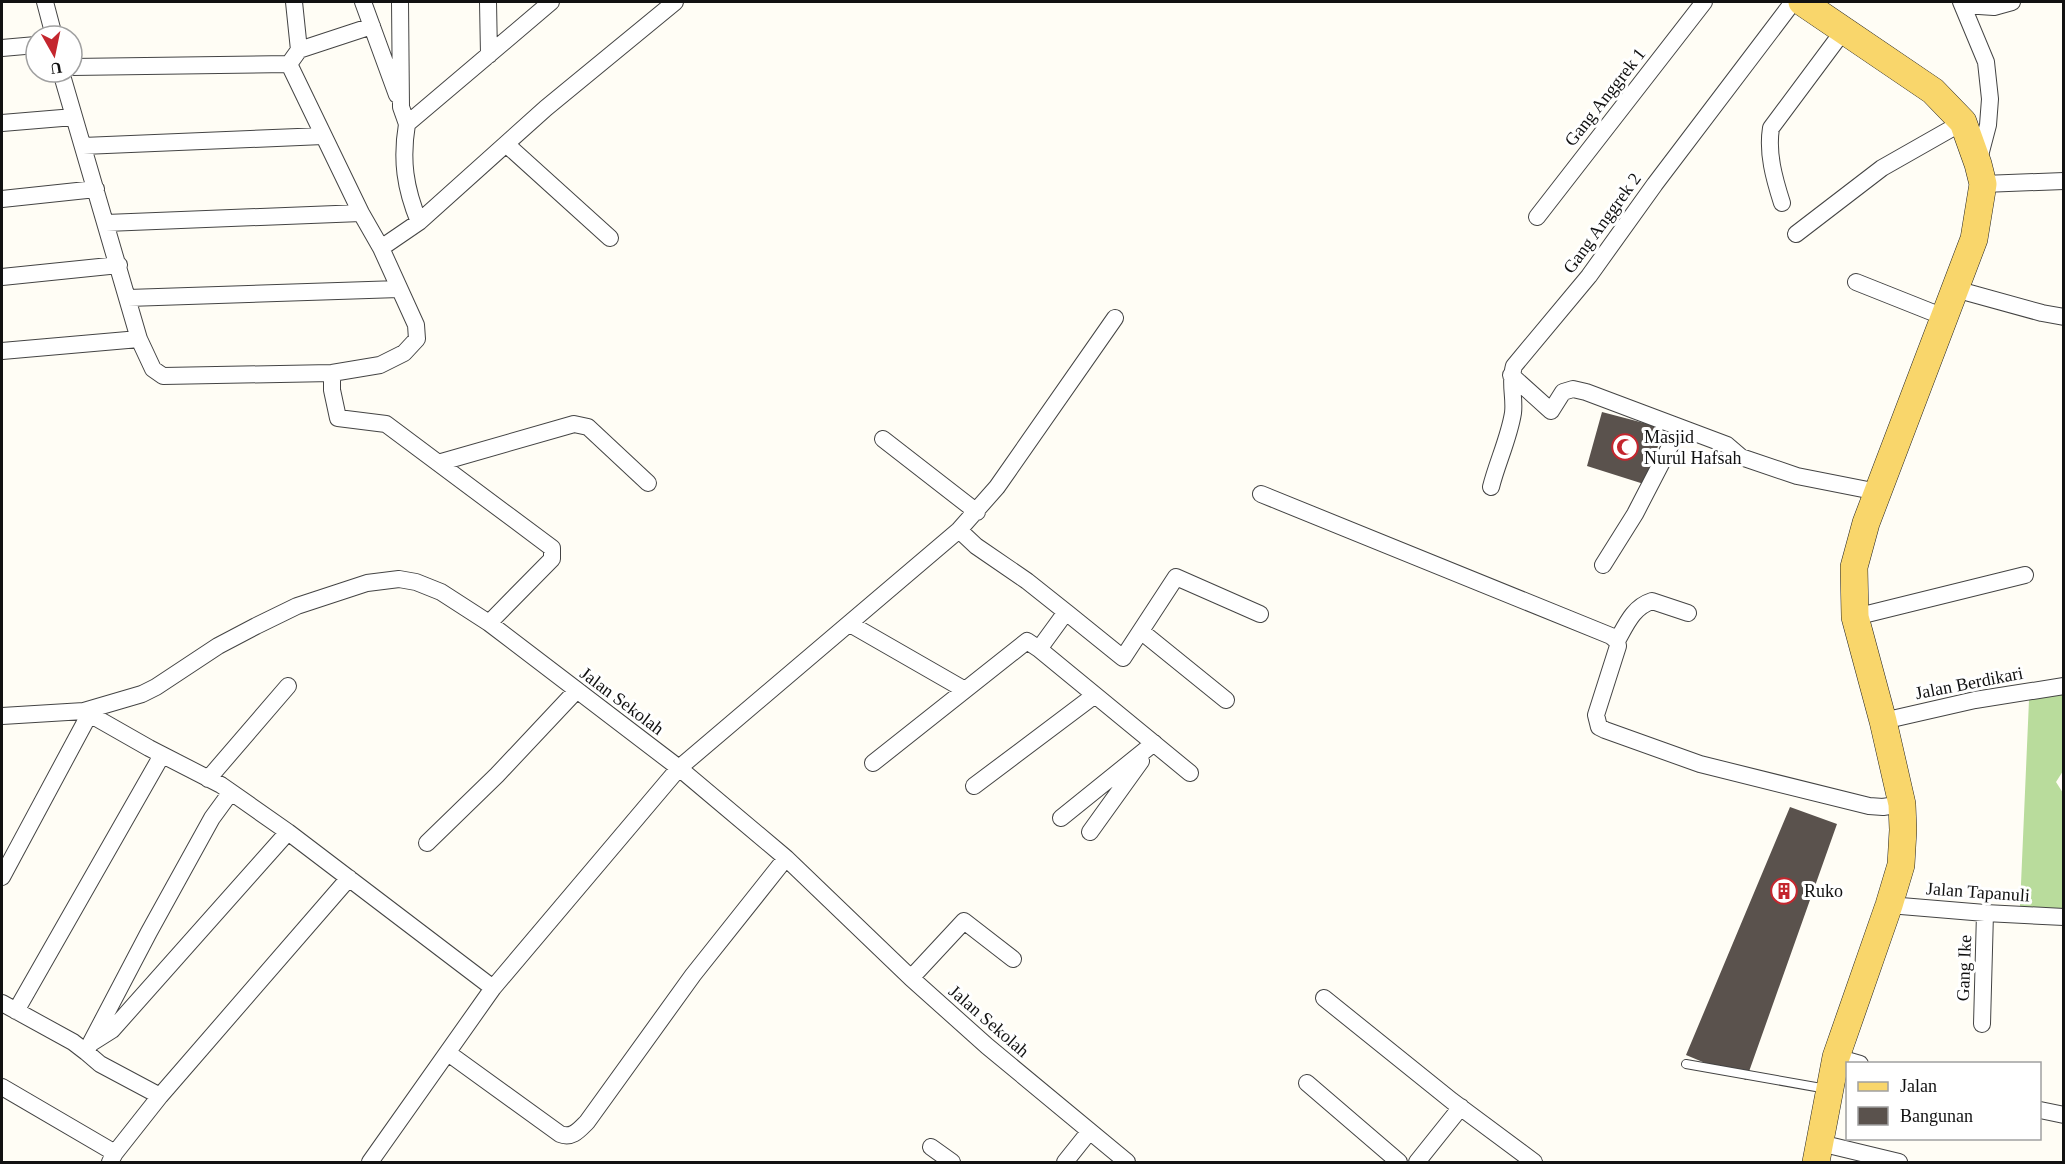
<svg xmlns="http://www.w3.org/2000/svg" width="2065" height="1164" viewBox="0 0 2065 1164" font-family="Georgia,serif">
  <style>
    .forest { fill: #b9dc9c }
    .building { fill: #5a524d }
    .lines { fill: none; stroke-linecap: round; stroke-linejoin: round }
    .lane-casing { stroke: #444; stroke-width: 10 }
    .street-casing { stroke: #444; stroke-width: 18 }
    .primary-casing { stroke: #222; stroke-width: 28 }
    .lane { stroke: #fff; stroke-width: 8 }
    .street { stroke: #fff; stroke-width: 16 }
    .primary { stroke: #f9d66b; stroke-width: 27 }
    .labels { text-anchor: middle; stroke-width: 6; stroke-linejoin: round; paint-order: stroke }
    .street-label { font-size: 18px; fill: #111; stroke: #fff }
    .poi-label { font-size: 18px; fill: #111; stroke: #fff; text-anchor: start }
  </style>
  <rect width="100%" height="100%" fill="#fffdf5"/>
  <path class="forest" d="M2063,693v78l-7,11 7,11v116l-43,-2 9,-207z"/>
  <path class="building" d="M1602,412l61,16 -16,57 -60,-19z
    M1790,807l47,17 -91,256 -60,-25z"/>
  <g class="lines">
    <g class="lane-casing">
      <path id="lane" d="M1686,1064l141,25"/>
    </g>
    <g class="street-casing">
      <path id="street" d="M45,2l9,34
        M294,2l5,48
        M363,2l34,93
        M400,2l1,105 6,17
        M488,2l1,53
        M1961,2l25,60 4,37 -2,26 -10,38
        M1964,5l30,2 18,-5
        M372,26l-73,24 -10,14 72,149 20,35
        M2,48l34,-3
        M72,67l217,-3
        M61,72l78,267 14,30 10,7 169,-3 48,-8 24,-12 13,-14 -1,-14 -35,-77 38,-26 127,-114 129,-106
        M2,123l72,-6
        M506,144l104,94
        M83,146l240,-10
        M1983,184l81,-3
        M2,199l94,-10
        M1782,203c-8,-25 -15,-50 -11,-75l73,-98
        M1537,217l167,-215
        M419,222c-14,-34 -18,-62 -12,-98l144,-122
        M106,223l255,-10
        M1796,234l86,-66 81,-46
        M2,277l117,-12
        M1856,282l88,35
        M1955,289l87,24 22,4
        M128,298l271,-9
        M2,351l137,-12
        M332,373v17l6,28 48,6 166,124v11l-63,64
        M1511,375l40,36 12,-19 10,-3 13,3 141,53 14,12 56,19 81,16
        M883,439l94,73
        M438,463l136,-39 14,3 60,56
        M1491,487c6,-24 18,-49 22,-74 2,-16 -4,-31 1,-47l75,-90 66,-92 138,-182
        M1261,494l350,142 6,5 1,5 -22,69 3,12 6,3 95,34 169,42 14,1 19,-3
        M959,530l17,16 51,35 39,31 -27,37 151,124
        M1603,565l32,-51 44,-85
        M1066,612l57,46 53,-81 84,37
        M1855,617l170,-42
        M850,624l115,66
        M1142,632l84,68
        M1617,641c9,-16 16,-34 35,-40l36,12
        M84,711l65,37 72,37 67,47 205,156
        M2,716l82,-5 58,-17 14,-7 62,-41 38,-20 41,-20 70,-23 32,-4 17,3 25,10 48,31 190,145 107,90 125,120 76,68 140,116
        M1883,721l92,-21 89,-14
        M873,763l154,-122 12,8
        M208,779l80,-93
        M974,786l121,-91
        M1061,818l93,-75
        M1090,832l51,-71
        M427,843l70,-68 79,-84
        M2,877l87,-162
        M1889,905l96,8 79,4
        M911,978l53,-57 49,38
        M1324,998l128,103 82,61
        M2,1003l71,39 13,10
        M16,1011l146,-256
        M1982,1024l3,-111
        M93,1042l19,-12 176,-198
        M448,1053l112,81c12,5 19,-4 27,-12l106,-147 93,-117
        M1836,1057l24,7
        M1307,1083l92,79
        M2,1087l113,66
        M160,1096l-60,-32 -14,-12 63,-120 63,-114 19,-26
        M2040,1110l24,5
        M1820,1143l79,19
        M931,1147l21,15
        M110,1162l5,-9 45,-57 189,-218
        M370,1162l123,-174 186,-220 280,-238 38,-43 118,-169
        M1065,1162l24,-30
        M1417,1162l44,-55"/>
    </g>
    <g class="primary-casing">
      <path id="primary" d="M1802,2l131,89 30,31 15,42 5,20 -9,55 -108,284 -12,44 1,50 28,104 19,83 1,26 -2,35 -12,40 -53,152 -20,105"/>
    </g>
    <use href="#lane" class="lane"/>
    <use href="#street" class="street"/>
    <use href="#primary" class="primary"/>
  </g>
  <defs>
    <g id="mosque-ring" transform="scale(1.35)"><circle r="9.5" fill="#fff" stroke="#c4262e" stroke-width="1.5"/><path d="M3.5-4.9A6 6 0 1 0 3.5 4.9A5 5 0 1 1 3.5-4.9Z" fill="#c4262e"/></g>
    <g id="building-ring" transform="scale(1.35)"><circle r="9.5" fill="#fff" stroke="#c4262e" stroke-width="1.5"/><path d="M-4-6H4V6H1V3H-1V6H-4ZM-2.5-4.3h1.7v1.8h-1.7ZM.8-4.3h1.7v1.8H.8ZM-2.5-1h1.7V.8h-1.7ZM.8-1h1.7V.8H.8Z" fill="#c4262e"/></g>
  </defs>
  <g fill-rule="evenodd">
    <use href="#mosque-ring" x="1625" y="447"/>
    <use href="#building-ring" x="1784" y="891"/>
  </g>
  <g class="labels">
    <g class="street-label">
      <text transform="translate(1605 97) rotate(-52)" y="6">Gang Anggrek 1</text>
      <text transform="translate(1602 223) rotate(-54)" y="6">Gang Anggrek 2</text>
      <text transform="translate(1969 683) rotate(-11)" y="6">Jalan Berdikari</text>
      <text transform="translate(622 701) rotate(37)" y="6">Jalan Sekolah</text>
      <text transform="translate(1978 892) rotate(4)" y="6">Jalan Tapanuli</text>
      <text transform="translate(1964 968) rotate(-88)" y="6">Gang Ike</text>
      <text transform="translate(989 1021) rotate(41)" y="6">Jalan Sekolah</text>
    </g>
    <g class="poi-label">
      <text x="1644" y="443">Masjid<tspan x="1644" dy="21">Nurul Hafsah</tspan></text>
      <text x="1804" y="897">Ruko</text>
    </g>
  </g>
  <rect width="2065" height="1164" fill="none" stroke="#111111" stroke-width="6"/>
  <rect x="1846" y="1062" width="195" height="78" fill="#ffffff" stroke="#a0a0a0" stroke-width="1.5"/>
  <rect x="1858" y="1082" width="30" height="9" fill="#f9d66b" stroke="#a0a0a0" stroke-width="1.5"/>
  <text x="1900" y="1092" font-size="18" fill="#111111">Jalan</text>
  <rect x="1858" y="1107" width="30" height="18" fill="#5a524d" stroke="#a0a0a0" stroke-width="1.5"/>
  <text x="1900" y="1122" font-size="18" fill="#111111">Bangunan</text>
  <g transform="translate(54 54) rotate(171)"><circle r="28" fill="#ffffff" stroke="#a0a0a0" stroke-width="1.5"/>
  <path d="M0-4.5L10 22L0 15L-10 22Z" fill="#c4262e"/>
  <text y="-9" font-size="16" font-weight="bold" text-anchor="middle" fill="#111111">U</text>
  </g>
</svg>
